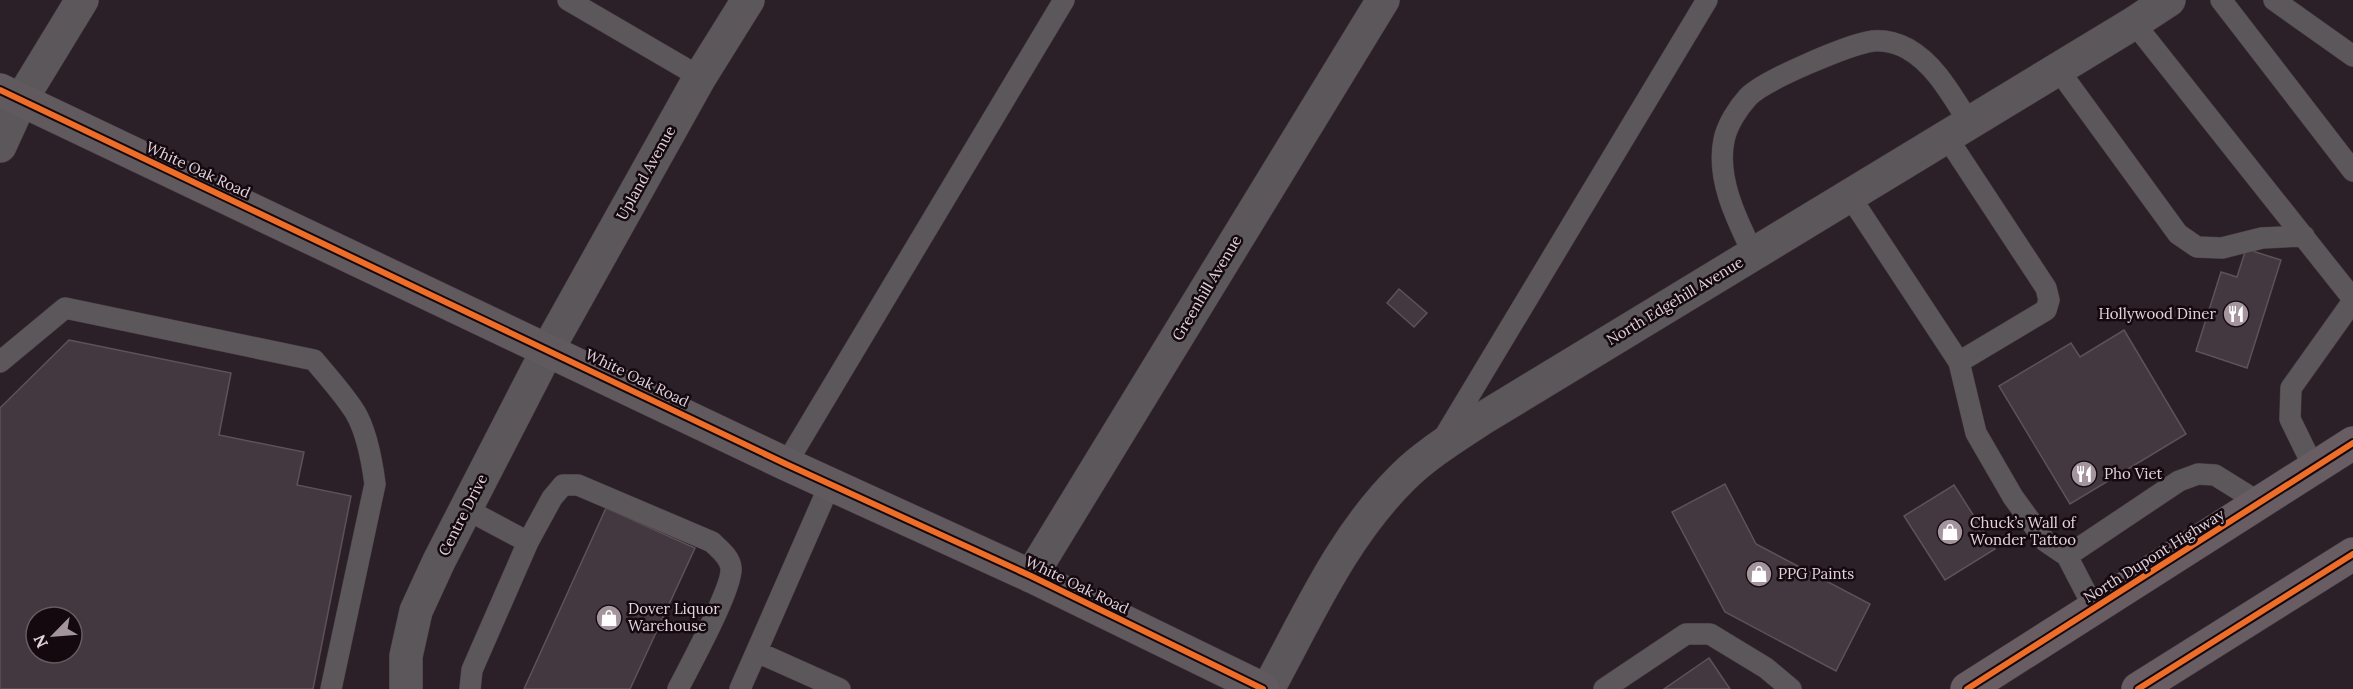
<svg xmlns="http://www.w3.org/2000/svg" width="2353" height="689" viewBox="0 0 2353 689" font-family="Lora,serif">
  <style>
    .building { fill: #43383f; stroke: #5d5258; stroke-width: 1.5; fill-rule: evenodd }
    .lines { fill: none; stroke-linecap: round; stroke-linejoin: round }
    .lane-casing { stroke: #493d44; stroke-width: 22 }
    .street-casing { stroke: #493d44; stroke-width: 34 }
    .secondary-casing { stroke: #493d44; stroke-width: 34 }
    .highway-casing { stroke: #493d44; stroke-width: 34 }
    .lane { stroke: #5c575a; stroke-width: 21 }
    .street { stroke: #5c575a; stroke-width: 33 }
    .secondary { stroke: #60595e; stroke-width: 33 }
    .highway { stroke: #675d63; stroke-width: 33 }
    .cycleway-casing { stroke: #13090f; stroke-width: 10 }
    .cycleway { stroke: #ee6e29; stroke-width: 6 }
    .labels { text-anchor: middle; stroke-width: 5; stroke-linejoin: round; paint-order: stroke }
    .street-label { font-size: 15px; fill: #e4d3dc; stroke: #13090f }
    .poi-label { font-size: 15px; fill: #e4d3dc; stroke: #13090f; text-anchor: start }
  </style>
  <rect width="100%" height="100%" fill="#2c2028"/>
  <path class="building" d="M2246,249l35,11 -34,108 -51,-17 25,-79 16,5z
    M1399,289l28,24 -13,14 -27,-24z
    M2124,330l62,104 -116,70 -71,-118 72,-43 9,14z
    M69,340l162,33 -12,62 85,17 -7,33 54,11 -38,193h-313v-281zM36,617h36v36h-36z
    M1725,484l31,60 114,60 -34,67 -111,-59 -53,-100z
    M1954,485l41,64 -50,31 -41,-64z
    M606,508l89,40 -65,141h-106z
    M1709,658l21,31h-66z"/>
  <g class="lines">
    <g class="lane-casing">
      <path id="lane" d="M568,0l132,77
        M2221,0l132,171
        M2274,0l79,56
        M2134,23l219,276
        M2057,68l121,166 19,13 25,1 40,-10 42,-2
        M1849,195l110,167 87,-52 3,-10 -3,-12 -100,-152
        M1753,253c-16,-33 -37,-74 -29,-113 3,-15 14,-32 24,-43 16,-17 102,-53 125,-56 12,-1 24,2 35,8 28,16 44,47 61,73
        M0,362l65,-54 249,52c14,17 29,33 41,52 12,20 17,49 20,72l-44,205
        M1959,362l17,71 37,64 32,44 22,15
        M1443,439l264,-439
        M786,464l278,-464
        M2314,468l-24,-49 1,-31 62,-87
        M466,509l62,33
        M2094,608l-27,-52 112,-75 19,-7 17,1 45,28
        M757,652l83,37
        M470,689l2,-19 56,-128 24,-44 11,-13h15l134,57c8,8 18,15 19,26 2,20 -42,99 -53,121
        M740,689l90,-205
        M1604,689l82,-55h24l56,34 25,21"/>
    </g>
    <g class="street-casing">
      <path id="street" d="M0,146l21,-46 61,-100
        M1031,576l352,-576
        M406,689v-33l10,-45 23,-50 109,-212 152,-272 48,-77
        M1268,689c40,-73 74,-152 135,-212 22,-22 50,-39 77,-57l654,-397 35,-23"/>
    </g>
    <g class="secondary-casing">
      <path id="secondary" d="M0,90l786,374 245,112 232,113"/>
    </g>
    <g class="highway-casing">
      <path id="highway" d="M1967,689l386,-246
        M2138,689l215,-135"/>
    </g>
    <use href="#lane" class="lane"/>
    <use href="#street" class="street"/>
    <use href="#secondary" class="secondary"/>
    <use href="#highway" class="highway"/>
    <g class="cycleway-casing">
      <path id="cycleway" d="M0,90l786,374 245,112 232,113
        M1967,689l386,-246
        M2138,689l215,-135"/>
    </g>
    <use href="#cycleway" class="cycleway"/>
  </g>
  <defs>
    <g id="restaurant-disc" transform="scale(1.35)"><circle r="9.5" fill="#a4949d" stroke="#13090f"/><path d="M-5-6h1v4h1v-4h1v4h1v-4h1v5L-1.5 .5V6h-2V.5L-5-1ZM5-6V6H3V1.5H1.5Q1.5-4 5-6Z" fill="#fff"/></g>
    <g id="shop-disc" transform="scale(1.35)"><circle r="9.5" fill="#a4949d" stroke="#13090f"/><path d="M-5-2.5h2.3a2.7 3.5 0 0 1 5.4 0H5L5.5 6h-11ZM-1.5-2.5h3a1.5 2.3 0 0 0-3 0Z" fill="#fff"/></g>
  </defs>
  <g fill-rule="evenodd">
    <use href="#restaurant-disc" x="2236" y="314"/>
    <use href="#restaurant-disc" x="2084" y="474"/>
    <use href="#shop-disc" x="1950" y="532"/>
    <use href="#shop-disc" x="1759" y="574"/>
    <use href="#shop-disc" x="609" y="618"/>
  </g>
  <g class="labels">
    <g class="street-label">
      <text transform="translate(198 170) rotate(25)" y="5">White Oak Road</text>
      <text transform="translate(646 173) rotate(-61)" y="5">Upland Avenue</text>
      <text transform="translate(1207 288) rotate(-59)" y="5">Greenhill Avenue</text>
      <text transform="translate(1675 301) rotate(-31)" y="5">North Edgehill Avenue</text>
      <text transform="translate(637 378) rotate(26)" y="5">White Oak Road</text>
      <text transform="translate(463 515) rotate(-63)" y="5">Centre Drive</text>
      <text transform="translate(2154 556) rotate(-32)" y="5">North Dupont Highway</text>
      <text transform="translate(1077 585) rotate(26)" y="5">White Oak Road</text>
    </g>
    <g class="poi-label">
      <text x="2216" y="319" text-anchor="end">Hollywood Diner</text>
      <text x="2104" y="479">Pho Viet</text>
      <text x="1970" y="528">Chuck’s Wall of<tspan x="1970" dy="17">Wonder Tattoo</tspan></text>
      <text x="1778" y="579">PPG Paints</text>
      <text x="628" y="614">Dover Liquor<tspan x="628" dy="17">Warehouse</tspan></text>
    </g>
  </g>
  <g transform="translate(54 635) rotate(245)"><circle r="28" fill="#13090f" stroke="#675a61" stroke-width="1.5"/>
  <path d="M0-4.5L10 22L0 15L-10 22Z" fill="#a4949d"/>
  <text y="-9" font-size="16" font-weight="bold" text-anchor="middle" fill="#e4d3dc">N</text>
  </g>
</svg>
